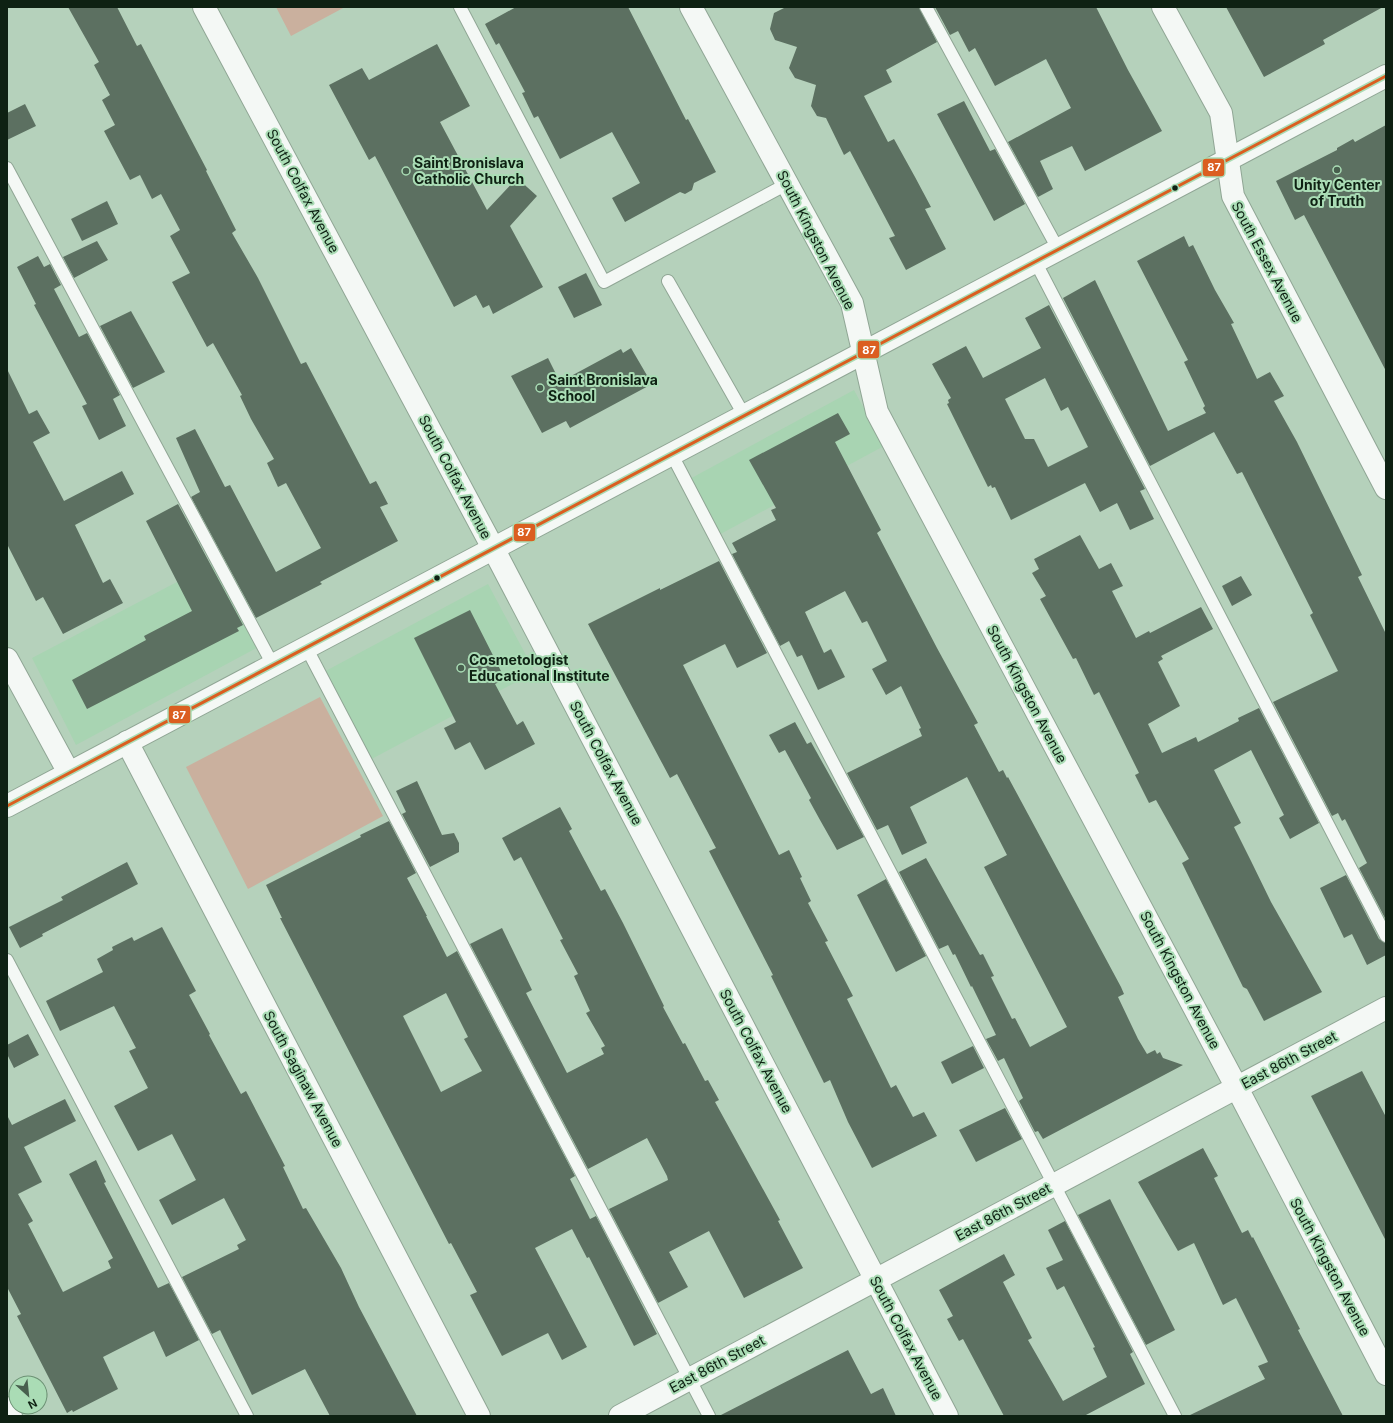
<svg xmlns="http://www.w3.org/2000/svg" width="1393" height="1423" viewBox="0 0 1393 1423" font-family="Inter,sans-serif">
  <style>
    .built { fill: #a8d4b2 }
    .green { fill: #cab09e }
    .building { fill: #5c7061; fill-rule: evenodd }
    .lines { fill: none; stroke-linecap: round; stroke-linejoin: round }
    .lane-casing { stroke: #90a695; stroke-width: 14 }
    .street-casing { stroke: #90a695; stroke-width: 24 }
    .secondary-casing { stroke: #90a695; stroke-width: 24 }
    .lane { stroke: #f4f8f5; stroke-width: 12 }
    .street { stroke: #f4f8f5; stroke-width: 22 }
    .secondary { stroke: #f4f8f5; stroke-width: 22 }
    .bus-1-casing { stroke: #aadcb5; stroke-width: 6 }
    .bus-1 { stroke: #db5e20; stroke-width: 3 }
    .poi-dot { fill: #485f4e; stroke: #aadcb5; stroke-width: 1.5 }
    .bus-dot { fill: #0e2113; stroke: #aadcb5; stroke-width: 1.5 }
    .labels { text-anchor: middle; stroke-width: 4; stroke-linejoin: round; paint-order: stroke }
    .poi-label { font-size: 14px; font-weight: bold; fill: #0e2113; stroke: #aadcb5; text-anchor: start }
    .street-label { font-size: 14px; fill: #0e2113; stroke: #aadcb5 }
    .line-badge { stroke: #aadcb5; stroke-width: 1.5 }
    .badge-label { font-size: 11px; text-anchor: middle; font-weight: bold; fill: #fff }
  </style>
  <rect width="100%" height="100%" fill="#b5d1bb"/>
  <path class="built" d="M854,390l30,56 -169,91 -29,-56z
    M217,561l45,84 -186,100 -44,-87z
    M488,584l47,88 -169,90 -46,-88z"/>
  <path class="green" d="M276,7h69l-54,29z
    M320,697l63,119 -135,73 -62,-122z"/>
  <path class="building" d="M68,7h49l20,39 4,-2 66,126 -1,1 30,59 -4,3 26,45 43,86 5,-2 64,122 6,-3 12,23 -8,3 18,34 -78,41 2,2 -66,34 -65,-121 9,-5 -24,-54 19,-9 30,58 5,-2 46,87 45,-24 -35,-65 -8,4 -11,-24 7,-4 -23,-40 -11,-23 2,-1 -29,-52 -6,4 -35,-65 18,-9 -20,-37 10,-6 -19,-36 -9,5 -12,-24 -10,5 -26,-49 11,-6 -13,-25 8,-5 -16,-30 5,-3z
    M516,7h112l58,113 2,-1 28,53 -22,11 -2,7 -7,4 -5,-2 -55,30 -13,-24 28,-15 -28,-51 -52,27 -22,-43 -4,2 -12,-25 3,-1 -26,-49 -3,2 -11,-21z
    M786,7h133l18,35 -51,28 6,12 -28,14 24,46 6,-3 21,38 16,30 -6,2 21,40 -40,21 -17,-32 6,-2 -45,-85 -6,4 -18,-37 -9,-2 -6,-10 5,-21 -21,-7 -6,-10 8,-21 -22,-7 -5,-11 4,-16z
    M935,7h161l32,63 34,61 -77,40 -13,-25 -32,15 13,28 -15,8 -30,-55 63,-34 -25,-49 -51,27 -20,-38 -6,4 -11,-21 -8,4z
    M1226,7h157l-60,33 2,4 -61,33z
    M437,44l33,62 -30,16 47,88 30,-32 20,18 -27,30 33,61 -50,27 -4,-9 -6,3 -7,-13 -22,12 -79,-151 -6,4 -40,-75 33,-17 7,12z
    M964,101l26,50 5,-2 30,55 -31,17 -57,-107z
    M25,104l11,22 -29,14v-27z
    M1386,125v246l-82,-156 -9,5 -19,-39 61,-31v-2l16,-9 2,3z
    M107,201l11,23 -36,17 -11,-22z
    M1184,236l5,11 4,-2 22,45 19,33 -3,1 26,55 13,-7 14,24 -10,5 23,41 65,133 -4,2 28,57v286l-27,-52 8,-5 -22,-44 -3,2 -4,-8 -6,3 -59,-114 65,-31 -28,-56 3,-2 -71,-141 -5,2 -23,-42 -64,34 -87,-168 32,-18 73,151 38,-18 -3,-5 2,-2 -21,-44 4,-2 -51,-99z
    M97,241l11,19 -34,18 -11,-21z
    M38,256l6,11 6,-3 11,21 -7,4 25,48 8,-4 33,62 -7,4 13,27 -27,14 -17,-34 5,-2 -53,-99 2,-1 -19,-37z
    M586,273l16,32 -28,13 -16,-31z
    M1049,305l96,184 -5,2 14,28 -24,11 -13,-27 -17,9 -15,-29 -74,37 -16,-33 -3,1 -1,-3 -3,2 -41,-83 2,-1 -1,-3 3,-2 -19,-34 34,-18 17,32 58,-30 -16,-30zM1045,378l16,33 7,-4 20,40 -40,20 -14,-28h-9l-20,-40z
    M131,311l34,61 -32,16 -33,-62z
    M631,348l21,36 -82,44 -4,-7 -24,12 -31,-57 37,-18 12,24 61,-33 2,4z
    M7,369l22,45 8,-4 13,23 -17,9 31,59 58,-30 12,23 -59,31 28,58 7,-4 13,24 -60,31 -20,-37 -7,4 -29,-57z
    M838,413l12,21 -15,8 46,88 -4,3 60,115 41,75 -4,2 25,47 4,-2 4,8 1,-1 113,210 3,7 -6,3 20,42 9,15 8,-4 2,4 3,-2 3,6 20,7 -140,74 -5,-8 -3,1 -16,-31 4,-3 -19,-40 -6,3 -12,-22 10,-4 -24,-49 -1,1 -16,-33 -2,1 -5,-10 -9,4 -40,-77 27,-14 54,97 3,-1 11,22 -3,1 21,42 3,-1 15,29 37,-20 -83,-160 23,-12 -40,-78 -57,30 17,36 -25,12 -14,-30 -11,5 -30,-57 75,-37 -3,-7 2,-1 -20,-42 -15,9 -14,-26 15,-8 -20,-40 -5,2 -17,-32 -40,21 19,41 7,-4 14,28 -27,13 -16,-35 -5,2 -8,-16 -9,5 -48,-92 5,-2 -5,-9 44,-23 -5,-10 5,-2 -27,-48z
    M178,504l65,121 -6,3 2,3 -152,78 -15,-29 74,-40 -2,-4 48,-25 -46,-90z
    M1080,535l19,34 12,-6 12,23 -11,5 24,47 13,-7 1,2 51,-26 12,22 -52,27 2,3 -5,3 22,44 -32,18 14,29 34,-16 2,5 41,-21 -1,-3 21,-10 60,115 -29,16 -11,-21 5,-3 -33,-65 -37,20 27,53 -7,4 17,34 20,41 51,90 -58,29 -17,-32 -4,-2 -61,-124 7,-4 -33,-59 -7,3 -14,-28 4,-2 -40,-81 -5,3 -18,-37 -3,1 -33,-60 6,-3 -14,-23 7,-4 -5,-10z
    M719,561l48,92 -30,15 -12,-24 -42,21 96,190 10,-5 13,27 -2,1 11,23 -3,2 20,38 -3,1 28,54 -6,3 44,89 5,-3 17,32 11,-5 13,24 -65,32 -24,-46 -18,-42 -6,3 -53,-107 2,-1 -64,-124 7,-3 -39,-74 -7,4 -82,-154 72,-36v2z
    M1241,576l11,19 -20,11 -10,-20z
    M470,610l35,69 -10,5 22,41 6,-4 12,23 -50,26 -15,-28 -15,8 -11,-22 12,-6 -42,-84z
    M795,722l12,22 4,-2 53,95 -27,13 -17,-30 -11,-20 2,-2 -26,-48 -6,3 -10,-18z
    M417,781l25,54 12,-2 5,10v9l-29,15 -28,-53 4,-2 -10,-21z
    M560,807l12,22 -3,2 32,60 4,-2 18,34 41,83 -1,1 20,37 2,-1 20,38 3,-1 11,20 -4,2 65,118 -2,1 25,47 -59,30 -35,-67 -40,21 19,35 -30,16 -49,-94 59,-29 -1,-4 -20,-38 -59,31 -118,-225 32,-16 30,62 -6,3 41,80 37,-19 -3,-6 4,-2 -19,-33 4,-2 -16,-35 4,-2 -18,-34 3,-1 -42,-82 -7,4 -12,-23z
    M389,821l27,52 -9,5 20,38h-1l21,41 10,-6 118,225 -5,3 20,40 6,-3 61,118 -23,12 -45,-89 -2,1 -15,-29 -37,19 52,99 -25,13 -14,-27 -46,23 -32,-61 7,-3 -26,-49 -2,1 -169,-326h2l-16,-33 95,-48 -1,-2zM446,993l22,44 -4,2 18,32 -41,21 -38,-76z
    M127,862l11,22 -96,50 1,2 -23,12 -11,-21 54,-27 -2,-3z
    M1346,875l33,64 7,4v12l-19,10 -15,-31 -8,4 -24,-50z
    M886,879l40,77 -30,16 -39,-77z
    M162,927l34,64 -7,4 21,39 -1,1 32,59 5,-3 39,75 -2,1 20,42 3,-1 35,60 18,39 58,109h-87l-25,-47 -53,26 -32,-65 -8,4 -30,-57 57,-28 -2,-4 9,-5 -22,-42 -52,27 -13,-25 37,-20 -24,-46 -34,17 -24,-45 34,-18 -19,-37 7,-3 -22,-42 -54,25 -14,-30 57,-29 -6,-13 16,-9 -1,-3 20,-10 2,4z
    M28,1034l11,21 -25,13 -7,-14v-9z
    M973,1046l11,22 -32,16 -11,-22z
    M1362,1071l24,46v124l-75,-145z
    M65,1099l11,22 -52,26 18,35 -24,12 15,27 -5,3 35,68 48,-24 -3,-7 5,-3 -44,-84 27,-14 10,22 -2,1 54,105 11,-5 30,57 -33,17 -12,-26 -51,26 15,32 -45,23 -1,-2 -5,3 -50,-97 4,-2 -14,-27v-172l5,10z
    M1005,1108l17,31 -46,23 -17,-32z
    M1203,1148l15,28 -4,2 28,55 6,-3 4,8 1,-1 47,92 -2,1 45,86h-155l77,-37 -7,-13 10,-4 -32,-64 -13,7 -29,-62 -16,8 -40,-69z
    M1110,1199l65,131 -29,15 -68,-130z
    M1065,1221l68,131 -3,2 15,30 -61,32h-80l-41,-77 -4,2 -12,-22 6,-3 -14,-26 65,-36 11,21 -12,7 29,56 -4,2 35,61 44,-24 -14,-29 2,-1 -31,-61 -7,4 -11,-22 17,-8 -15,-30z
    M848,1350l23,44 12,-6 13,28h-177z"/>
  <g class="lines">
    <g class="lane-casing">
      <path id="lane" d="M460,7l144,275 183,-98
        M926,7l132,242
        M7,168l266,497
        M1035,261l351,675
        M668,281l76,134
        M671,453l504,963
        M306,647l403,769
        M7,960l240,456"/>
    </g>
    <g class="street-casing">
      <path id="street" d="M204,7l289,541 454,868
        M691,7l161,296 25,109 360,676 149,286
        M1163,7l58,106 12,83 153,292
        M7,659l62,114
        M127,742l352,674
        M7,1408l4,8
        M620,1416l766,-408"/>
    </g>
    <g class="secondary-casing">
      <path id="secondary" d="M7,806l1379,-730"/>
    </g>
    <use href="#lane" class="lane"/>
    <use href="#street" class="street"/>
    <use href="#secondary" class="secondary"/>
    <g class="bus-1-casing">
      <path id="bus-1" d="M7,806l1379,-730"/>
    </g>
    <use href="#bus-1" class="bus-1"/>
  </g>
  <g class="poi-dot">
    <circle cx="1337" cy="170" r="4"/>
    <circle cx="406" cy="171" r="4"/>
    <circle cx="540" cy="388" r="4"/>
    <circle cx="461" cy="668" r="4"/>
  </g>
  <g class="bus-dot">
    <circle cx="1175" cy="188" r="3.5"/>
    <circle cx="437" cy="578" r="3.5"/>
  </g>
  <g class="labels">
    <g class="poi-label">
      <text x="414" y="168">Saint Bronislava<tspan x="414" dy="16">Catholic Church</tspan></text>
      <text x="1337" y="190" text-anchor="middle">Unity Center<tspan x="1337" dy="16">of Truth</tspan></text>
      <text x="548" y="385">Saint Bronislava<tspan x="548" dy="16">School</tspan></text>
      <text x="469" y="665">Cosmetologist<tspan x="469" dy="16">Educational Institute</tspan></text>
    </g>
    <g class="street-label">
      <text transform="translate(303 191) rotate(62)" y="5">South Colfax Avenue</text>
      <text transform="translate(816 240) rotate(63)" y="5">South Kingston Avenue</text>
      <text transform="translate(1267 262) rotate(62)" y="5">South Essex Avenue</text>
      <text transform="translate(455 477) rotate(62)" y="5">South Colfax Avenue</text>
      <text transform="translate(1027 694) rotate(62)" y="5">South Kingston Avenue</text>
      <text transform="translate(606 763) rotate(62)" y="5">South Colfax Avenue</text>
      <text transform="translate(1180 980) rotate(62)" y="5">South Kingston Avenue</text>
      <text transform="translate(756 1051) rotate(62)" y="5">South Colfax Avenue</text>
      <text transform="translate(1289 1060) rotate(-28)" y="5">East 86th Street</text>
      <text transform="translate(303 1079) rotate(62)" y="5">South Saginaw Avenue</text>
      <text transform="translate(1003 1212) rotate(-28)" y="5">East 86th Street</text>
      <text transform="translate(1330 1267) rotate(62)" y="5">South Kingston Avenue</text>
      <text transform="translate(906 1338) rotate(62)" y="5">South Colfax Avenue</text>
      <text transform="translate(717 1364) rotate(-28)" y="5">East 86th Street</text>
    </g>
  </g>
  <g class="line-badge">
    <rect x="1202" y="158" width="23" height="19" rx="4" fill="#db5e20"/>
    <rect x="857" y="340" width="23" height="19" rx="4" fill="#db5e20"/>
    <rect x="513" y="523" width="23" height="19" rx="4" fill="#db5e20"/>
    <rect x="168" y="705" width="23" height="19" rx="4" fill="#db5e20"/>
  </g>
  <g class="badge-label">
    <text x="1214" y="171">87</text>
    <text x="869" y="354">87</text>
    <text x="524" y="536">87</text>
    <text x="179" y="719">87</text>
  </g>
  <rect width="1393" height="1423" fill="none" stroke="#0e2113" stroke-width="16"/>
  <g transform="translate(28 1395) rotate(153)"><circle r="19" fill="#aadcb5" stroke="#6c9174"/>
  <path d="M0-3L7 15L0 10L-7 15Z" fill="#485f4e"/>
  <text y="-6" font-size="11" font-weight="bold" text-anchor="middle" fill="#0e2113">N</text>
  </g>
</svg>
